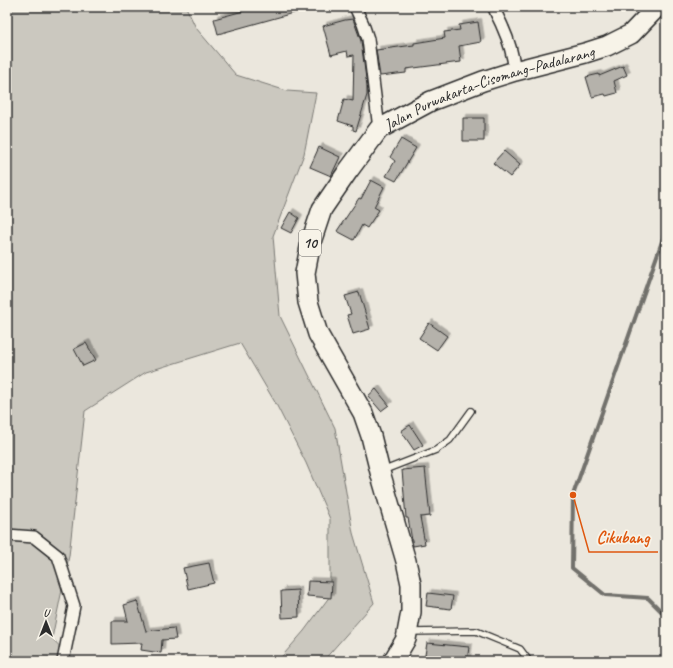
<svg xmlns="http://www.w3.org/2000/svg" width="673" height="668" viewBox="0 0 673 668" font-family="Caveat,sans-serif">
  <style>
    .green { fill: #cbc8bf; stroke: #7b7a75 }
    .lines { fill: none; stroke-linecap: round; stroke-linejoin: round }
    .stream { stroke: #72716c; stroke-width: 4 }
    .building { fill: #b5b2ab; stroke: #2b2b2b; filter: url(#shadow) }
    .service-casing { stroke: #2b2b2b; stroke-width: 8 }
    .minor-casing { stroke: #2b2b2b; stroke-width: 14 }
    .trunk-casing { stroke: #2b2b2b; stroke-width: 22 }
    .service { stroke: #f7f3e8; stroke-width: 5.5 }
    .minor { stroke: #f7f3e8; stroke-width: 11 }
    .trunk { stroke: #f7f3e8; stroke-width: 19 }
    .labels { text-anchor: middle; stroke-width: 3.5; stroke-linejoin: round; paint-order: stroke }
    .shield { fill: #f7f3e8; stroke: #686764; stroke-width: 1 }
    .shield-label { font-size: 15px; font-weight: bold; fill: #2b2b2b }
    .street-label { font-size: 16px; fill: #2b2b2b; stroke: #f7f3e8 }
    .leader { fill: none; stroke: #df570e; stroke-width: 1.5 }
    .callout-dot { fill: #df570e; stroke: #f7f3e8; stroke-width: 1.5 }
    .callout-label { font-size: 17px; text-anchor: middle; font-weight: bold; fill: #df570e; stroke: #f7f3e8; stroke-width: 3.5; stroke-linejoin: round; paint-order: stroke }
  </style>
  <defs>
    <filter id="shadow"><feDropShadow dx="3.5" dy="-3.5" stdDeviation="0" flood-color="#0004"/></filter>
  </defs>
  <rect width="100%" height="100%" fill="#ebe7dd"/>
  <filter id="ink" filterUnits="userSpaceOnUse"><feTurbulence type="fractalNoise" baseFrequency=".025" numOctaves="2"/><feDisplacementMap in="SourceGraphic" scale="8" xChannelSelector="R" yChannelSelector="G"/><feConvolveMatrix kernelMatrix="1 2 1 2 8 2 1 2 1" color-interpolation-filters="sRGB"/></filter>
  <g filter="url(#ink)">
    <path class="green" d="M7,7h179l10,21 40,47 51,16 29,2 -12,61 -31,82 7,80 55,112 18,105 21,70 -51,58h-45l26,-30 26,-35v-77l-24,-56 -30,-59 -36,-61 -94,29 -61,39 -16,145 -17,82 21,23h-66z"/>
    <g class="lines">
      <path class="stream" d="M666,230l-93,265 -1,73 33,27 43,3 18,18"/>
    </g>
    <path class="building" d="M258,7h46v3l-86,24 -4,-15z
      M353,19l8,22 6,45v9l-11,36 -3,-1v-4l-15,-5 6,-22 9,2 1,-46 -6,1 -1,-5 -16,4 -8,-29 22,-6z
      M478,22l3,20 -22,4 2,16 -55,7v4l-26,3 -4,-26 38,-5v-2l31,-5 -1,-6 16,-2 -1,-5z
      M623,66l4,9 -13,6 3,12 -11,3 -1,-2 -13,3 -6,-20 13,-3v2z
      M463,118h21v23h-21z
      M401,139l15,9 -20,33 -10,-5 9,-15 -5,-4z
      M319,147l21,10 -9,19 -21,-9z
      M504,151l16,14 -10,12 -17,-14z
      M371,180l13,7 -10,20 5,3 -12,18 -5,-3 -8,15 -17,-9 22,-33 2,1z
      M290,212l9,6 -8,15 -10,-5z
      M359,292l11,37 -17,5 -6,-19 4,-1 -6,-18z
      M429,323l18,13 -10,14 -18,-12z
      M86,343l10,17 -13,6 -9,-17z
      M376,389l13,16 -8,6 -13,-15z
      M410,425l13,20 -9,5 -13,-19z
      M425,468l5,48 -10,1 5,27 -12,2 -5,-28h-2l-4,-48z
      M209,563l5,20 -26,6 -5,-21z
      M308,581l24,1 -1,16 -24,-2z
      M298,590l1,27 -17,1 -1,-27z
      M428,593l25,3 -2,13 -25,-3z
      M137,601l9,30 28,-3 2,11 -14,1 -1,13 -20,-3 1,-7 -30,1v-23h16l-4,-16z
      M427,643l42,4 -2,14h-43z"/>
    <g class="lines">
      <g class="service-casing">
        <path id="service" d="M382,471l54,-21 14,-10 21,-29
          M410,632l66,-1 44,18 9,12"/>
      </g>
      <g class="minor-casing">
        <path id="minor" d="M355,7l8,17 5,15 11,90
          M494,7c2,8 6,13 9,21 6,13 10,28 12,43
          M7,535l27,2 24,19 16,50 -11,55"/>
      </g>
      <g class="trunk-casing">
        <g id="trunk">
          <path id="s1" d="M393,661l13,-22 5,-27v-28l-5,-23 -26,-89 -9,-36 -8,-23 -45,-79 -10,-32 -3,-29 6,-31 11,-33 26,-38 31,-42 52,-28 52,-20 32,-10 70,-18 22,-7 24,-12 26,-27"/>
        </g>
      </g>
      <use href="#service" class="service"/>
      <use href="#minor" class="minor"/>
      <use href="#trunk" class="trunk"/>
    </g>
  </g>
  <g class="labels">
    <rect class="shield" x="299" y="230" width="22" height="26" rx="3"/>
    <g class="shield-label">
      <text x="310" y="248">10</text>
    </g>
    <g class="street-label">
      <text dy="6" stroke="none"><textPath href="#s1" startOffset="695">Jalan Purwakarta–Cisomang–Padalarang</textPath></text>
    </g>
  </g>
  <path class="leader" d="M573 495L589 552H658"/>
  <circle class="callout-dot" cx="573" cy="495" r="4"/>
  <g class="callout-label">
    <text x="623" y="543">Cikubang</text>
  </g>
  <rect width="673" height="668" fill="none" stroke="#f7f3e8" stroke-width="24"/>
  <rect x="12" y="12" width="649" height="644" fill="none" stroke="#2b2b2b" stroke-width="1.5" filter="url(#ink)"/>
  <g transform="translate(46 622)" stroke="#f7f3e8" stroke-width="3" paint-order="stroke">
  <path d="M0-3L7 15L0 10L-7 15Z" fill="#2b2b2b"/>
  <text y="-6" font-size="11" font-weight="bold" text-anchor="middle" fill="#2b2b2b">U</text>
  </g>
</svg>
